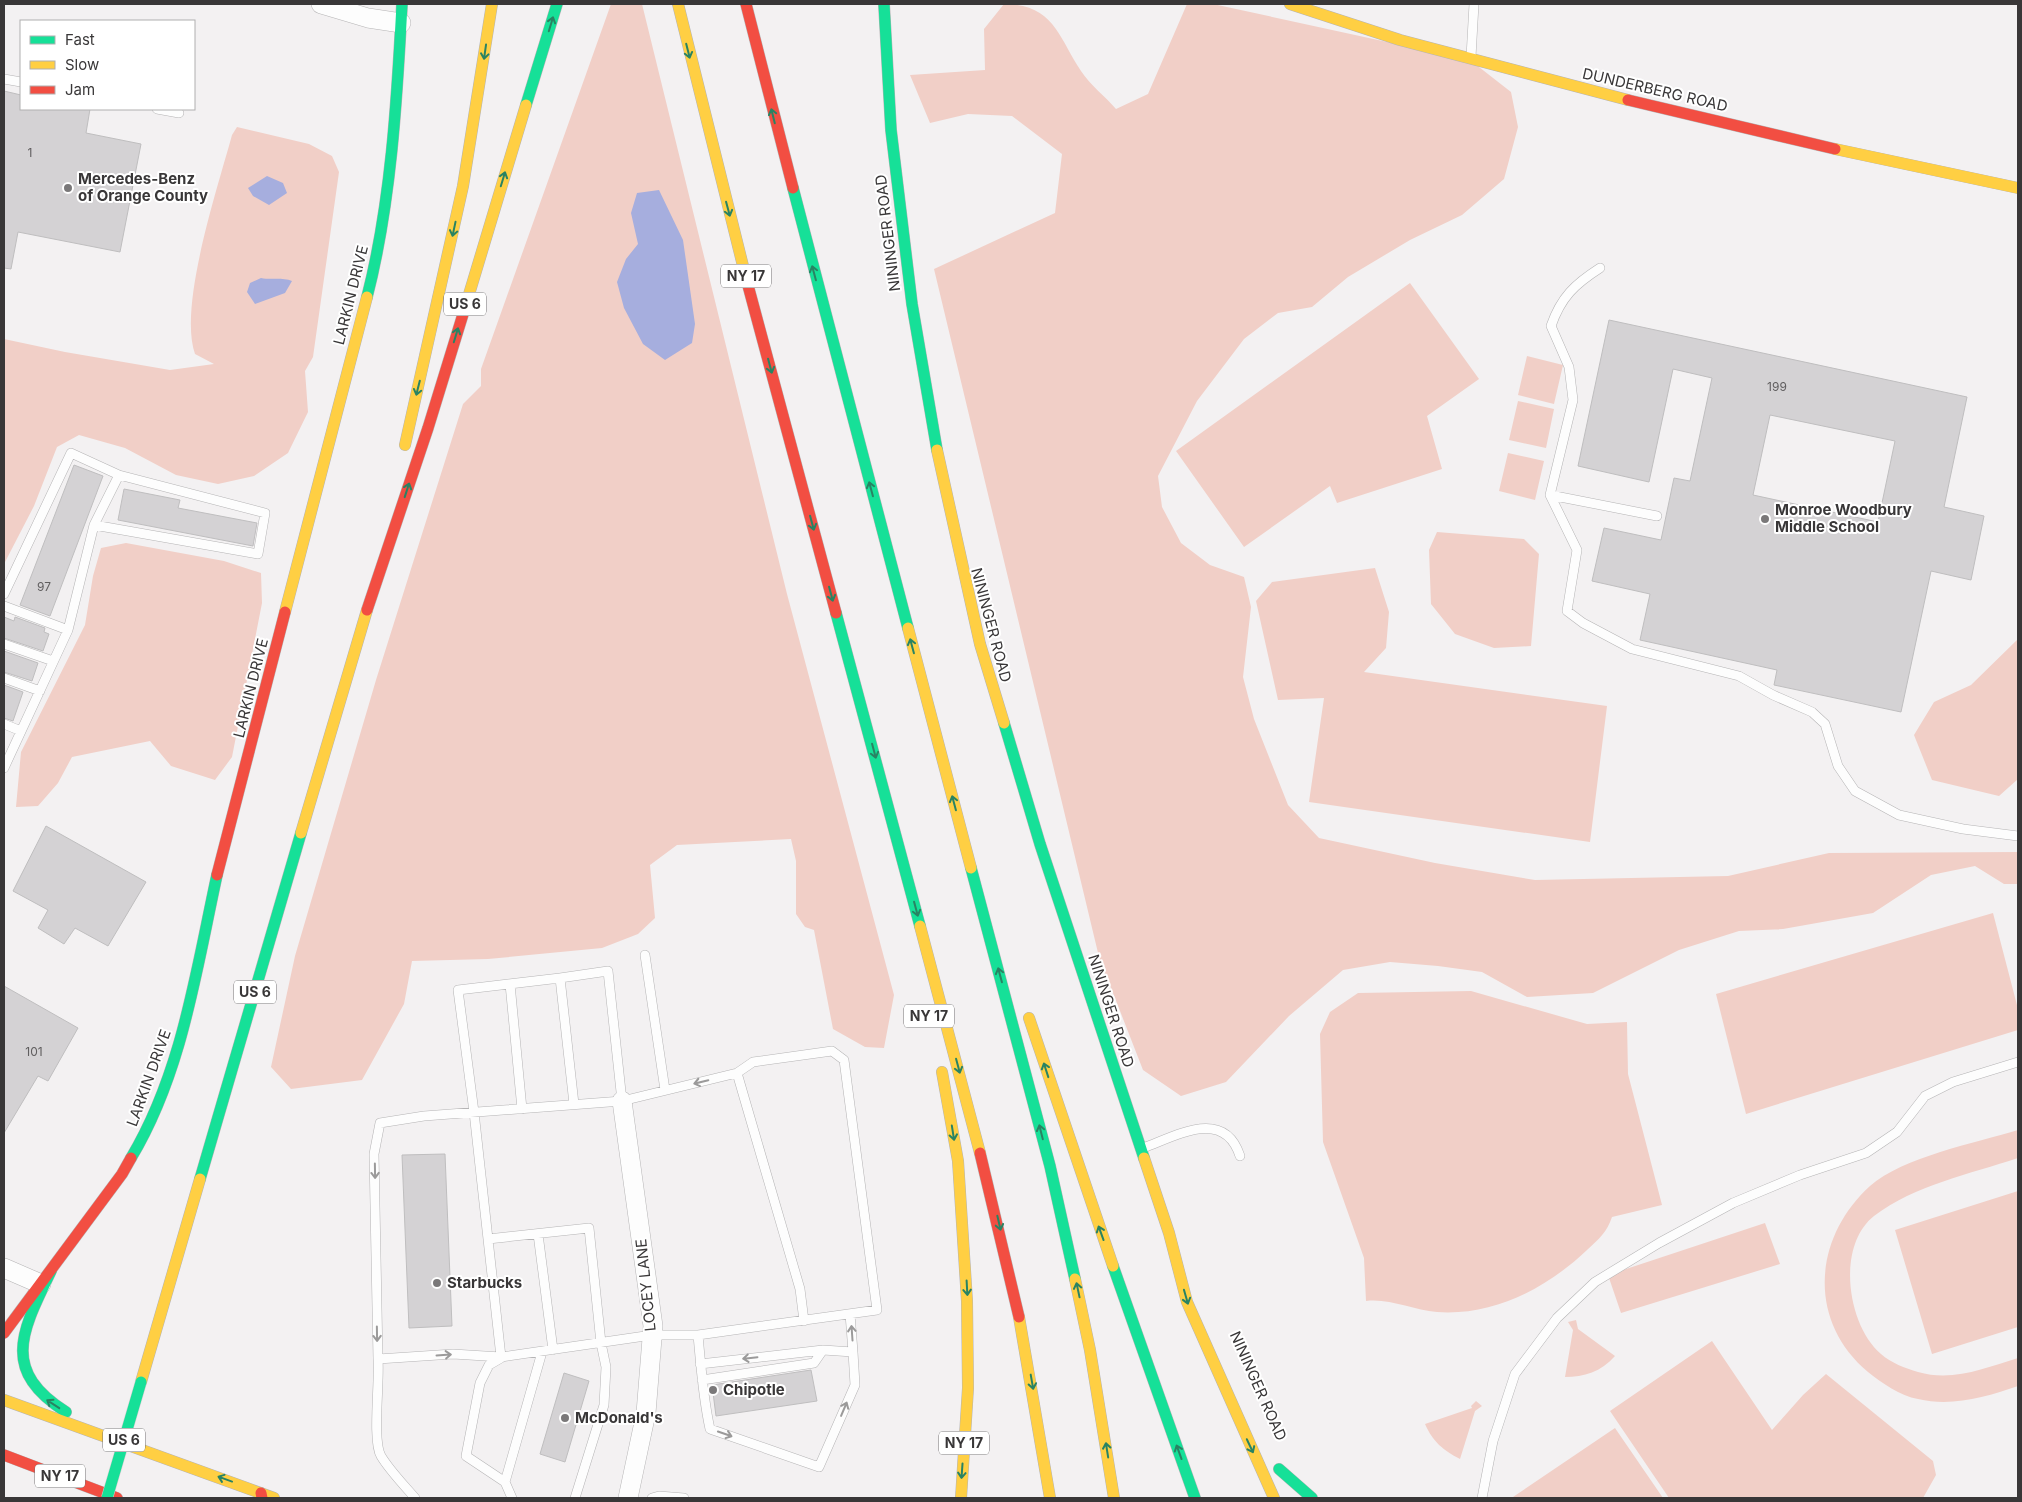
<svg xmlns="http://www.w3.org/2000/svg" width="2022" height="1502" viewBox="0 0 2022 1502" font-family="Inter,sans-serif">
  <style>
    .green { fill: #f1cfc7 }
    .water { fill: #a6aede }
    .building { fill: #d4d2d4; stroke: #bfbebf; fill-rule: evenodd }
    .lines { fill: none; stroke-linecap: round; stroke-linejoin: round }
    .lane-casing { stroke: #b5b4b5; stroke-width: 10 }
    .street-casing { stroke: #b5b4b5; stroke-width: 20 }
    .fast-casing { stroke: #b5b4b5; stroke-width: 12 }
    .slow-casing { stroke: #b5b4b5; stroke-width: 12 }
    .jam-casing { stroke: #b5b4b5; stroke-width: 12 }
    .lane { stroke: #fdfdfd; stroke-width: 9 }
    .street { stroke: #fdfdfd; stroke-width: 19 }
    .fast { stroke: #16e098; stroke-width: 11 }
    .slow { stroke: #ffcf43; stroke-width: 11 }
    .jam { stroke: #f24e42; stroke-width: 11 }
    .fast-bridge-casing { stroke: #d0cecf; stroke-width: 12; stroke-linecap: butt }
    .fast-bridge { stroke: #16e098; stroke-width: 11 }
    .oneway { stroke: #298363 }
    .oneway2 { stroke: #9b9a9a }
    .poi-dot { fill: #7a7879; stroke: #fff; stroke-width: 2 }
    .labels { text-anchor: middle; stroke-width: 4; stroke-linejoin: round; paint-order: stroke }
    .number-label { font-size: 12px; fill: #605e5f }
    .shield { fill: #fff; stroke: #747374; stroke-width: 1 }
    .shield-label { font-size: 14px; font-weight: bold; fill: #393738 }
    .street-label { font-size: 15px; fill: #393738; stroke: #fff }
    .poi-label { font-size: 15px; font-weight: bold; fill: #393738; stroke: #fff; text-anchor: start }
  </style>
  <rect width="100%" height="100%" fill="#f3f1f2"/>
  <path class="green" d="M611,4h31l145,590 107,401 -10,53 -19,-1 -32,-18 -19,-99 -9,-3 -9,-13v-53l-5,-22 -114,6 -27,20 5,53 -17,16 -36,14 -114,11 -76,2 -8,43 -42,76 -71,9 -20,-22 24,-111 81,-276 87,-276 18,-18v-17z
    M1004,4c50,0 55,34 77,67 9,14 24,25 35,38l32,-15 39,-90h26l257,56 41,32 7,35 -14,52 -42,36 -52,25 -62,37 -36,30 -34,6 -34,26 -47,62 -39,75 4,31 19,36 29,22 34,12 7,30 -8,70 11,42 34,86 31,33 116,25 100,17 193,-4 101,-23 189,-1v32h-14l-29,-18 -44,9 -58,38 -90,16 -44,2 -60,19 -86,43 -66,4 -45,-25 -44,-6 -48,-4 -47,8 -54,46 -63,66 -45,14 -38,-26 -44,-113 -165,-688 121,-56 7,-59 -50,-38 -44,-2 -38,9 -20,-48 75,-5 -1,-41z
    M237,127l72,17 23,12 7,16 -26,185 -8,14 3,41 -20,41 -34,23 -36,8 -42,-9 -51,-27 -46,-13 -22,12 -23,59 -30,58v-225l61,13 105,18 44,-6 -19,-10c-17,-48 23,-167 37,-219z
    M1410,283l69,96 -52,37 15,53 -105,34 -7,-17 -86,61 -68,-96z
    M1527,356l36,9 -9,39 -36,-9z
    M1518,401l36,8 -8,39 -37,-8z
    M1508,453l36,8 -9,39 -36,-9z
    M1437,532l87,7 15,15 -8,92 -37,2 -39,-14 -24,-30 -2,-54z
    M126,543l98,18 37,12 1,30 -30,154 -17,23 -44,-14 -21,-25 -78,16 -14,26 -20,23 -22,1 5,-55 64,-127 8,-49 8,-28z
    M1375,568l14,44 -3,36 -22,24 243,34 -17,136 -281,-40 15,-104 -46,2 -22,-99 16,-19z
    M2018,639v140l-19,17 -67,-16 -18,-45 20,-33 37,-17z
    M1993,913l25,96v21l-272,84 -30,-120z
    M1471,991l116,33 40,-2 1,52 34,131 -50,12c-5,15 -13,22 -25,33 -40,38 -93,66 -150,62 -24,-2 -48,-14 -71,-11l-2,-43 -41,-116 -3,-108 10,-22 28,-19z
    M2018,1130v28c-48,16 -103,27 -144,58 -38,30 -27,109 7,138 10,9 24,14 37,18 35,10 67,-4 100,-14v28c-32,11 -66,21 -100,13 -18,-3 -36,-16 -50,-27 -61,-51 -55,-134 2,-186 33,-29 105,-43 148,-56z
    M2018,1191v136l-86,27 -37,-124z
    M1765,1223l15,41 -159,49 -13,-38z
    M1576,1320l2,9 37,27c-14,16 -31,21 -50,21l8,-47 -5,-8z
    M1712,1341l60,89 31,-35 23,-21 107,87 3,14 -13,23h-254l-59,-87z
    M1476,1401l6,5 -7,5 -15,48c-17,-9 -27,-17 -35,-35l47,-16 -1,-2z
    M1615,1428l48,70h-149l-1,-1z"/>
  <path class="water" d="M267,176l16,7 4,10 -18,12 -16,-9 -5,-8z
    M659,190l24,50 12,84 -3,19 -27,17 -22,-16 -19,-36 -7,-26 9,-23 12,-15 -7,-31 6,-20z
    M261,278c9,2 22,-1 31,3l-7,12 -30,11 -8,-12 3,-9z"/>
  <path class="building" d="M4,91l17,4v14h69l-4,24 55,11 -21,108 -102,-20 -7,37 -7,-1z
    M1609,320l358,77 -23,110 40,9 -13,64 -40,-9 -30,141 -127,-27 3,-15 -137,-30 10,-46 -58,-13 12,-53 57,12 13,-62 16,3 22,-103 -39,-9 -24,113 -71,-16zM1770,415l125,26 -17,81 -125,-27z
    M74,465l29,11 -53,140 -30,-11z
    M124,489l56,11 -2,8 79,15 -4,23 -135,-26z
    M4,617l10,4 1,-4 30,11 -1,4 5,2 -6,17 -39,-13z
    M4,651l34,12 -6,18 -28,-9z
    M4,685l19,7 -10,29 -9,-3z
    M46,826l100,56 -38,64 -33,-18 -11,16 -26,-16 10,-18 -35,-19z
    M4,986l74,42 -30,53 -10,-5 -34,57z
    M445,1154l7,172 -43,2 -7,-173z
    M811,1370l6,31 -101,15 -4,-31z
    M564,1373l25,8 -24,81 -25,-8z"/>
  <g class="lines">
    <g class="lane-casing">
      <path id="lane" d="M1471,57l3,-53
        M4,79l17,3
        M157,109l22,4
        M1600,268c-25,16 -39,29 -49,58l18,41 4,33 -23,95 27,55 -10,61 16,12 49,26 107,27 34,19 39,17 13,12 13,42 17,25 44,24 64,14 55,7
        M1550,495l107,21
        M94,525l164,29 7,-41 -146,-38
        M4,594l67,-141 48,22 -25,50 -26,105
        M4,606l64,24 -64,138
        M4,644l49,17
        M4,678l36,13
        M4,724l17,7
        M645,955l20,135
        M560,978l48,-7 14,130
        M510,984l12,125
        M737,1073l63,216 4,32
        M1143,1148c33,-12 81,-41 97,8
        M538,1234l15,116
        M488,1239l101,-11 12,115 5,24 -2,38 -29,93
        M850,1314l3,38
        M698,1335c3,32 5,63 12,94l109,38 36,-82 -2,-33 -30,-2 -123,14
        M501,1357l-27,-245 -16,-122 102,-12 14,126
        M501,1358l-12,7 -9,18 -14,73 39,26
        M378,1359l75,-5 48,3 151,-22h46l179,-25 -33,-250 -12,-9 -79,11 -16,11 -115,28 -198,15 -44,7 -6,31 4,205c2,21 -6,82 3,97 9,15 23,29 34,42
        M702,1380l112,-17 9,-13
        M512,1498l-7,-16 37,-130
        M652,1498l7,-2 25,2
        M1482,1498l11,-57 22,-67 42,-56 38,-36 64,-39 74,-40 67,-28 66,-22 31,-21 28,-36 28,-14 65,-20"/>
    </g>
    <g class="street-casing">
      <path id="street" d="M321,4l47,14 33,5
        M622,1101l31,225 -7,87 -18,85
        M4,1268l37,16"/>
    </g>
    <g class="fast-casing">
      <path id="fast" d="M884,4l7,126 21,174 25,146
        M526,105l31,-101
        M793,188l115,440
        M367,297c24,-93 30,-197 35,-293
        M836,613l84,313
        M1004,723l36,121 104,314
        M971,868l79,298 25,113
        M131,1158c51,-85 65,-187 86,-283
        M200,1179l101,-346
        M1113,1266l82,232
        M51,1271c-29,60 -51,99 15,141
        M1279,1469l33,29"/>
    </g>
    <g class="slow-casing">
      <path id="slow" d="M678,4l68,274
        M1290,4l110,36 228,60
        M1835,149l183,39
        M464,311l62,-206
        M405,445l58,-259 29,-182
        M937,450l43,194 24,79
        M285,612l82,-315
        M908,628l63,240
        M301,833l66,-223
        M920,926l60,227
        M1029,1018l84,248
        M942,1072l16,89 9,140 1,87 -7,110
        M1144,1158l25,75 18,69 87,196
        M1075,1279l15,71 24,148
        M1019,1317l31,181
        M141,1382l59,-203
        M4,1400l270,98"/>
    </g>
    <g class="jam-casing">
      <path id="jam" d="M746,4l47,184
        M1628,100l207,49
        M746,278l90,335
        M367,610l61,-182 36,-117
        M217,875l68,-263
        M980,1153l39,164
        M4,1333l118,-159 9,-16
        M4,1455l113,43
        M261,1493l1,5"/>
    </g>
    <use href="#lane" class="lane"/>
    <use href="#street" class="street"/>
    <use href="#fast" class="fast"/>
    <use href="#slow" class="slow"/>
    <use href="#jam" class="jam"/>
    <g class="fast-bridge-casing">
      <path id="fast-bridge" d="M107,1498l34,-116"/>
    </g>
    <use href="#fast-bridge" class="fast-bridge"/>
  </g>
  <defs><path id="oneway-shaft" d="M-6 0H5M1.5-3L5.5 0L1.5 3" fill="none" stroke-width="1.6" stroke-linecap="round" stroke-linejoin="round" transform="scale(1.25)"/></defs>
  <g class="oneway">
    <use href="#oneway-shaft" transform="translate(551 24) rotate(-73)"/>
    <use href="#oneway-shaft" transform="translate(688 51) rotate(76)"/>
    <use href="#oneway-shaft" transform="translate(485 52) rotate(98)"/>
    <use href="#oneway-shaft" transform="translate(773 116) rotate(-104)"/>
    <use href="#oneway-shaft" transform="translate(503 179) rotate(-73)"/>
    <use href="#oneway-shaft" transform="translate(728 209) rotate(75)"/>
    <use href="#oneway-shaft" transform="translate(454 229) rotate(102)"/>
    <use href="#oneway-shaft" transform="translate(814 273) rotate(-105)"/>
    <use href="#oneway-shaft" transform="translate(456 335) rotate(-73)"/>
    <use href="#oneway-shaft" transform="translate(770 366) rotate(75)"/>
    <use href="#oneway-shaft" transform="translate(418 388) rotate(104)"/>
    <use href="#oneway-shaft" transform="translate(871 489) rotate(-105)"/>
    <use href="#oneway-shaft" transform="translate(407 490) rotate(-72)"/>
    <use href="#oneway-shaft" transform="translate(812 523) rotate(75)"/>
    <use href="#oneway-shaft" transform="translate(831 594) rotate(75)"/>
    <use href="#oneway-shaft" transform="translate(912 646) rotate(-105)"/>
    <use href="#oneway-shaft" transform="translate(874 751) rotate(75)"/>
    <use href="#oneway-shaft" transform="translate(954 803) rotate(-105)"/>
    <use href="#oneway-shaft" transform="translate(916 909) rotate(75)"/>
    <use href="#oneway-shaft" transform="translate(1000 975) rotate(-105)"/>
    <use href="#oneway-shaft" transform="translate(958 1066) rotate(75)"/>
    <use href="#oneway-shaft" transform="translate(1046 1070) rotate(-108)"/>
    <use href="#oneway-shaft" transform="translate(1041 1132) rotate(-104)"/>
    <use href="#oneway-shaft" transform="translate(953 1133) rotate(81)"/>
    <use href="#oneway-shaft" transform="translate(999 1223) rotate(77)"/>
    <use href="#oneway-shaft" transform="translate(1101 1233) rotate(-110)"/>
    <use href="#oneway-shaft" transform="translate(967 1288) rotate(87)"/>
    <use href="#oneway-shaft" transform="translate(1078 1290) rotate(-102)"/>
    <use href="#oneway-shaft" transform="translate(1186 1297) rotate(74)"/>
    <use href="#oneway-shaft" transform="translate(1032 1382) rotate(80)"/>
    <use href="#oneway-shaft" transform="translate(53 1404) rotate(-147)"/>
    <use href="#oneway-shaft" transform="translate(1250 1446) rotate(65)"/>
    <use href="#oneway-shaft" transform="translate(1107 1450) rotate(-99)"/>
    <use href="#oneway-shaft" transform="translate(1179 1452) rotate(-110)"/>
    <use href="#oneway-shaft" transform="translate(962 1471) rotate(94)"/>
    <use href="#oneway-shaft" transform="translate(225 1479) rotate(-160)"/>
  </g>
  <g class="oneway2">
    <use href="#oneway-shaft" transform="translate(701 1082) rotate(167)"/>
    <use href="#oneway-shaft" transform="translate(375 1171) rotate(89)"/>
    <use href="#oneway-shaft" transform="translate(852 1333) rotate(-94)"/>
    <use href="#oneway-shaft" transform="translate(377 1334) rotate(89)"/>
    <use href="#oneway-shaft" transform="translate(444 1355) rotate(-4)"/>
    <use href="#oneway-shaft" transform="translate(750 1358) rotate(174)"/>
    <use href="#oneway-shaft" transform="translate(844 1409) rotate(-67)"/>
    <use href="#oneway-shaft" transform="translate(725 1434) rotate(19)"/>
  </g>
  <g class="poi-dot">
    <circle cx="68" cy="188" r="5"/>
    <circle cx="1765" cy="519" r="5"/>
    <circle cx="437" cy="1283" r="5"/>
    <circle cx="713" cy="1390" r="5"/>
    <circle cx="565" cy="1418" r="5"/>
  </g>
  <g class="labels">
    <g class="number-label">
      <text x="30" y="157">1</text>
      <text x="1777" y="391">199</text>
      <text x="44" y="591">97</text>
      <text x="34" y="1056">101</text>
    </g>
    <g class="shield">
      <rect x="721" y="264.5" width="50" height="23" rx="4"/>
      <rect x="444" y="292.5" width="42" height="23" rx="4"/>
      <rect x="234" y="980.5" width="42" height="23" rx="4"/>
      <rect x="904" y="1004.5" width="50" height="23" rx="4"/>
      <rect x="103" y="1428.5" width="42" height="23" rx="4"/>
      <rect x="939" y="1431.5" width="50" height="23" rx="4"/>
      <rect x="35" y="1464.5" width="50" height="23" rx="4"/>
    </g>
    <g class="shield-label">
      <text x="746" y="281">NY 17</text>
      <text x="465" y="309">US 6</text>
      <text x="255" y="997">US 6</text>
      <text x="929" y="1021">NY 17</text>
      <text x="124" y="1445">US 6</text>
      <text x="964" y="1448">NY 17</text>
      <text x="60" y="1481">NY 17</text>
    </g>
    <g class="street-label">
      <text transform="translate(1655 90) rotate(13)" y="5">DUNDERBERG ROAD</text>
      <text transform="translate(888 233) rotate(-97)" y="5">NININGER ROAD</text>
      <text transform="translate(351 295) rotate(-76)" y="5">LARKIN DRIVE</text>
      <text transform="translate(991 625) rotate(75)" y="5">NININGER ROAD</text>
      <text transform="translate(251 688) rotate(-76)" y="5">LARKIN DRIVE</text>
      <text transform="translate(1111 1011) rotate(72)" y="5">NININGER ROAD</text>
      <text transform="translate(149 1078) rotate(-70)" y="5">LARKIN DRIVE</text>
      <text transform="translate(646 1285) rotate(-96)" y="5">LOCEY LANE</text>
      <text transform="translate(1258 1386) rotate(66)" y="5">NININGER ROAD</text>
    </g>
    <g class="poi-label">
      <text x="78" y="184">Mercedes-Benz<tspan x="78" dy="17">of Orange County</tspan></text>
      <text x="1775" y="515">Monroe Woodbury<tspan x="1775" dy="17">Middle School</tspan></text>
      <text x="447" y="1288">Starbucks</text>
      <text x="723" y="1395">Chipotle</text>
      <text x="575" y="1423">McDonald's</text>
    </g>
  </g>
  <rect width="2022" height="1502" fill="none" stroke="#393738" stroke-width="10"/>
  <rect x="20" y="20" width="175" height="90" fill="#ffffff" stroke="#b0afaf"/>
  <rect x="30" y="36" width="25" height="8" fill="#16e098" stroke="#b0afaf"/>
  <text x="65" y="45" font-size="15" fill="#393738">Fast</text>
  <rect x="30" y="61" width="25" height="8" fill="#ffcf43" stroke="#b0afaf"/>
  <text x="65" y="70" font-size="15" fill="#393738">Slow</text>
  <rect x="30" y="86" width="25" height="8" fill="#f24e42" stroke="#b0afaf"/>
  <text x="65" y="95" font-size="15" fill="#393738">Jam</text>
</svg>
